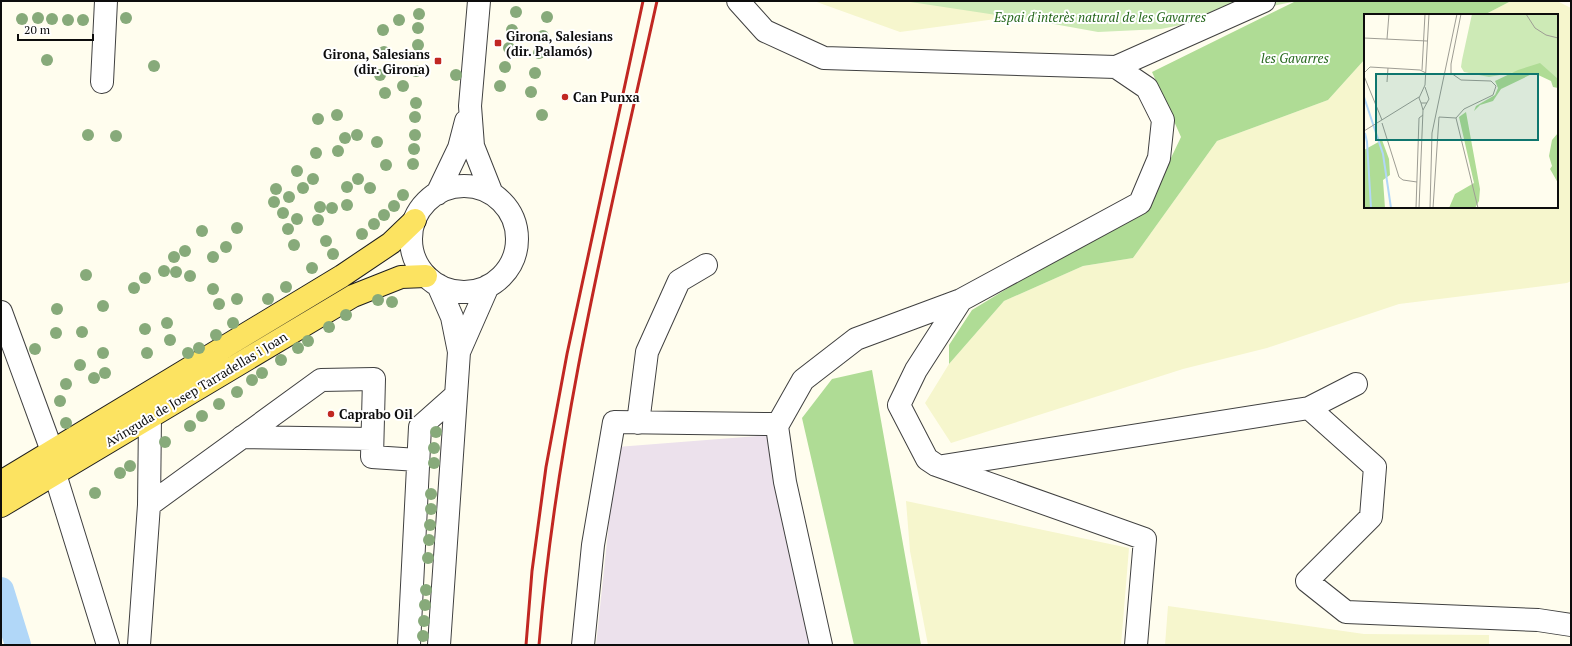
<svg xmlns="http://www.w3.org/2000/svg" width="1572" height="646" viewBox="0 0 1572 646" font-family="'PT Serif',serif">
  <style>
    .industrial { fill: #ece1ec }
    .farmland { fill: #f6f6cd }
    .green { fill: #cdeab6 }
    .forest { fill: #afdc95 }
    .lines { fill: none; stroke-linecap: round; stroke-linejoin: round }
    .canal { stroke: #b1d7f8; stroke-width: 26 }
    .minor-casing { stroke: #404040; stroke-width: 24 }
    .major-casing { stroke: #1e1e1e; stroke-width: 24 }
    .minor { stroke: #fff; stroke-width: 22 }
    .major { stroke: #fce361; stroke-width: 22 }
    .rail { stroke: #c12722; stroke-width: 3 }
    .tree { fill: #87aa7a }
    .poi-dot { fill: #c12722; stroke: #fff; stroke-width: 1.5 }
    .labels { text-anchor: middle; stroke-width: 4; stroke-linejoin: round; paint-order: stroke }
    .park-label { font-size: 13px; font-style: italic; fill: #25671c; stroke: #fff }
    .poi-label { font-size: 13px; font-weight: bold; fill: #0d0d0d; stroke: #fff; text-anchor: start }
    .street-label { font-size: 13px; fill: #0d0d0d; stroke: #fff }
    .inset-river { fill: none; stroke: #b1d7f8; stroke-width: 2 }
    .inset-road { fill: none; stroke: #9e9d94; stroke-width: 1 }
    .view { fill: #0f766e; fill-opacity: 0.15; stroke: #0f766e; stroke-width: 2 }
    .inset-edge { fill: none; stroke: #0d0d0d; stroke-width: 2 }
  </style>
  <rect width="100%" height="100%" fill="#fffdee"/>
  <path class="industrial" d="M769,435l45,210h-218l21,-198z"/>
  <path class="farmland" d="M814,1h268l-12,8 -170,23z
    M1511,1h46l14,7v273l-4,2 -168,21 -132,44 -84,21 -232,74 -26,-40 24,-39 55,-63 79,-35 50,-8 84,-117 111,-41 37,-41v148h192v-192h-73z
    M906,501l223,47 -8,97h-193l-18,-94z
    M1168,606l196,28 125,1v10h-324z"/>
  <path class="green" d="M904,1h393l-136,28 -63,3 -61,-11z"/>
  <path class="forest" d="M1296,1h215l-27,14h-119v44l-37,41 -111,41 -84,117 -50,8 -79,35 -55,63v-19l23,-35 178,-108 31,-65 -29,-65z
    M872,370l49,275h-67l-52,-227 30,-39z"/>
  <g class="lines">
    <path class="canal" d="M1,590l17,55"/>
    <g class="minor-casing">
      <path id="minor" d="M479,1l-9,105 3,40 19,48
        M738,1l27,30 59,27 292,9 31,21 16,32 -4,38 -19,45 -179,97 -105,39 -53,41 -26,46 8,56 36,163
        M1116,67l148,-66
        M102,82l4,-81
        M411 239a53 53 0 1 1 106 0a53 53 0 1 1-106 0Z
        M437,194l22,-46 7,-27
        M438,285l14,32 7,35 -20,293
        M961,300l-45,70 -17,35 28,54 9,6 209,74 -9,106
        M1,312l51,139
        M459,352l29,-66
        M1309,408l66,59 -4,50 -64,64 39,31 192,8 33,5
        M638,423l9,-71 32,-71 27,-16
        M242,437l130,2
        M943,466l366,-58 47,-24
        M55,474l53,171
        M149,505l172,-125 53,-1 -2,78 46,3
        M139,645l10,-140 1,-88
        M409,645l11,-218 36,-32
        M583,645l10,-100 21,-123 157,2 6,2"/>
    </g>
    <g class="major-casing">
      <path id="major" d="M1,482l341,-206 49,-33 24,-23
        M1,506l352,-210 48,-19 25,-1"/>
    </g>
    <use href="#minor" class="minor"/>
    <use href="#major" class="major"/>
    <path class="rail" d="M526,645l6,-74 14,-104 21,-113 76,-353
      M539,645c18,-218 71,-431 118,-644"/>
  </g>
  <g class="tree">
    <circle cx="516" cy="12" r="6"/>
    <circle cx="419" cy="14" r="6"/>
    <circle cx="547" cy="17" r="6"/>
    <circle cx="38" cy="18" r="6"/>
    <circle cx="126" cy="18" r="6"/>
    <circle cx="22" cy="19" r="6"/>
    <circle cx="52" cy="19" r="6"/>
    <circle cx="68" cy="20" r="6"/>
    <circle cx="83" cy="20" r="6"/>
    <circle cx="399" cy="20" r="6"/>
    <circle cx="418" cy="28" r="6"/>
    <circle cx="383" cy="30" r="6"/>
    <circle cx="512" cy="30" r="6"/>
    <circle cx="543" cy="36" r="6"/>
    <circle cx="418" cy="45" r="6"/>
    <circle cx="509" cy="48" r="6"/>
    <circle cx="384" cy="52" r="6"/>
    <circle cx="539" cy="53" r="6"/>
    <circle cx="47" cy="60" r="6"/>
    <circle cx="154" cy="66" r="6"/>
    <circle cx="505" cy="67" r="6"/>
    <circle cx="416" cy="71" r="6"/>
    <circle cx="535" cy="73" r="6"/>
    <circle cx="380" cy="75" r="6"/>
    <circle cx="456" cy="75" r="6"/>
    <circle cx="403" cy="86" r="6"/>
    <circle cx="500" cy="86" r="6"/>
    <circle cx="531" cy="92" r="6"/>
    <circle cx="385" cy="93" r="6"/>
    <circle cx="416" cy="103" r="6"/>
    <circle cx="337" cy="115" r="6"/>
    <circle cx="542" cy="115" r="6"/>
    <circle cx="415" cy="117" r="6"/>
    <circle cx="318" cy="119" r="6"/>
    <circle cx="88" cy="135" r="6"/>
    <circle cx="357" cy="135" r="6"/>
    <circle cx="415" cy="135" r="6"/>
    <circle cx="116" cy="136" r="6"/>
    <circle cx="345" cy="138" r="6"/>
    <circle cx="377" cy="142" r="6"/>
    <circle cx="414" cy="149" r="6"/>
    <circle cx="338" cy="151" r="6"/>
    <circle cx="316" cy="153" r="6"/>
    <circle cx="413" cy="164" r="6"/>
    <circle cx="386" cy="165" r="6"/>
    <circle cx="297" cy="171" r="6"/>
    <circle cx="313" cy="179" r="6"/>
    <circle cx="358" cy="179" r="6"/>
    <circle cx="347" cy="187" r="6"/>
    <circle cx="303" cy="188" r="6"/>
    <circle cx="370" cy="188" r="6"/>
    <circle cx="276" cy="189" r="6"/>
    <circle cx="403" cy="195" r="6"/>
    <circle cx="289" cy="197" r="6"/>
    <circle cx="274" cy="202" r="6"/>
    <circle cx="347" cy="205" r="6"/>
    <circle cx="394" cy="206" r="6"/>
    <circle cx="320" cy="207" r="6"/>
    <circle cx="332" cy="208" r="6"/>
    <circle cx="283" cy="213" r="6"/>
    <circle cx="384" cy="215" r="6"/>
    <circle cx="297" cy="219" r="6"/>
    <circle cx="318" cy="220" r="6"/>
    <circle cx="374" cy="224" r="6"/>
    <circle cx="237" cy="228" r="6"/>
    <circle cx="288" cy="229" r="6"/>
    <circle cx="202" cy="231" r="6"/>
    <circle cx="362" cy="234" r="6"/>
    <circle cx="326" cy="241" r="6"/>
    <circle cx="294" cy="245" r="6"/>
    <circle cx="226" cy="247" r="6"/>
    <circle cx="185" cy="251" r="6"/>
    <circle cx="333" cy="254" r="6"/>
    <circle cx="174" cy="257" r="6"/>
    <circle cx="213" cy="257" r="6"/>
    <circle cx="312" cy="268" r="6"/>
    <circle cx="164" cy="271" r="6"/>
    <circle cx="176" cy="272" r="6"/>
    <circle cx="86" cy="275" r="6"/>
    <circle cx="190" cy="276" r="6"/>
    <circle cx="145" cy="278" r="6"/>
    <circle cx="286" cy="287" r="6"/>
    <circle cx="134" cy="288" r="6"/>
    <circle cx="213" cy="289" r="6"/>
    <circle cx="237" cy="299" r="6"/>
    <circle cx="268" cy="299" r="6"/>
    <circle cx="378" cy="300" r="6"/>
    <circle cx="392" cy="302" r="6"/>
    <circle cx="219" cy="304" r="6"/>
    <circle cx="103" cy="306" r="6"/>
    <circle cx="57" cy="309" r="6"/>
    <circle cx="346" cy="315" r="6"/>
    <circle cx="167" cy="323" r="6"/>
    <circle cx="233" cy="323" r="6"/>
    <circle cx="329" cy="327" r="6"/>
    <circle cx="145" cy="329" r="6"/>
    <circle cx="82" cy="332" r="6"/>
    <circle cx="56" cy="333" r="6"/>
    <circle cx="216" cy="335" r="6"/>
    <circle cx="170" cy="340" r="6"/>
    <circle cx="308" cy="341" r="6"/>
    <circle cx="199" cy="348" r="6"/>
    <circle cx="298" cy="348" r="6"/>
    <circle cx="35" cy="349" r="6"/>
    <circle cx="103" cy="353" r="6"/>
    <circle cx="147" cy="353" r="6"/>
    <circle cx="188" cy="353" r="6"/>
    <circle cx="281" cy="360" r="6"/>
    <circle cx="80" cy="365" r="6"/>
    <circle cx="105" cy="373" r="6"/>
    <circle cx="262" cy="373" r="6"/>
    <circle cx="94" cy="378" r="6"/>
    <circle cx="252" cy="380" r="6"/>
    <circle cx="66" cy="384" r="6"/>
    <circle cx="237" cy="392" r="6"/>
    <circle cx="60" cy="401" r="6"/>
    <circle cx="219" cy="404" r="6"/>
    <circle cx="202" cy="416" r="6"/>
    <circle cx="66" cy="423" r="6"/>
    <circle cx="190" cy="426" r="6"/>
    <circle cx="436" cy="432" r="6"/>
    <circle cx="165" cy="442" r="6"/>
    <circle cx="434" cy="448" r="6"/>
    <circle cx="434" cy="463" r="6"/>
    <circle cx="130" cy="466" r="6"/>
    <circle cx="120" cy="473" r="6"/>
    <circle cx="95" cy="493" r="6"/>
    <circle cx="431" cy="494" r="6"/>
    <circle cx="431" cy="509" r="6"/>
    <circle cx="430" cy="525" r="6"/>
    <circle cx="429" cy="540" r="6"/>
    <circle cx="428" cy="558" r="6"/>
    <circle cx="426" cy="590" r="6"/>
    <circle cx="425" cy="605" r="6"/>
    <circle cx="424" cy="621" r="6"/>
    <circle cx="423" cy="636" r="6"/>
  </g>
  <g class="poi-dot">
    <rect x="494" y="39" width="8" height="8" rx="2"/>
    <rect x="434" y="57" width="8" height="8" rx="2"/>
    <circle cx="565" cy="97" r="4"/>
    <circle cx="331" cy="414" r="4"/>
  </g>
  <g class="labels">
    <g class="park-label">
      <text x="1100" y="22">Espai d'interès natural de les Gavarres</text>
      <text x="1295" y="63">les Gavarres</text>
    </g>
    <g class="poi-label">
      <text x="506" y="41">Girona, Salesians<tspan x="506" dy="15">(dir. Palamós)</tspan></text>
      <text x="430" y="59" text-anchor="end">Girona, Salesians<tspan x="430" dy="15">(dir. Girona)</tspan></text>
      <text x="573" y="102">Can Punxa</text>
      <text x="339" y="419">Caprabo Oil</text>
    </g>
    <g class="street-label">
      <text transform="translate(196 389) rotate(-31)" y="5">Avinguda de Josep Tarradellas i Joan</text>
    </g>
  </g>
  <g transform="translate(1364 14)">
    <rect width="194" height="194" fill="#fffdee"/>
    <path d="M108,0h86v68l-31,-12 -38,7 -25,-5 -3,-5 1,-7z" fill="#cdeab6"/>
    <path d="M176,49l18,16v9l-5,-1 -2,-6 -17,-8 -33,16 -8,12 -13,4 -6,6 2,-5 19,-11 3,-7 -3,-7 23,-11zM102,98l14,77 -1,12 -4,7h-26l6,-14 19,-11 -15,-66zM194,119v50l-8,-14 2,-3 -3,-10 3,-16zM18,126l7,19 1,16 -7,5 2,28h-21v-58z" fill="#afdc95"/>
    <path class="inset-river" d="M0,83l19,57 8,54M1,119l2,9 4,66"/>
    <path class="inset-road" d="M97,0l-10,50v9l10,7 30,1 5,5 -3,9 -29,14 -8,9 22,90M162,0l9,14 11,7 12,3M0,24l63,3M23,25l2,-25M58,56l3,-56M0,59l6,-6 50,3 6,3M0,62l18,44M23,68l1,-14M63,89h-6l-2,-5 6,-13 4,-71M59,96l6,-11 -4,-12M18,109l17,54 4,3 14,2M0,117l55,-34M52,194l3,-90 4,-3M55,194l4,-98 -2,-7M66,194l2,-75 25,-119M69,194l6,-91 17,1"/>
    <path class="view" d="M12,60h162v66h-162z"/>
    <rect width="194" height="194" class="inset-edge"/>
  </g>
  <rect width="1572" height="646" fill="none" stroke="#0d0d0d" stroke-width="4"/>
  <path d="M18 34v6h75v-6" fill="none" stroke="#0d0d0d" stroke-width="2"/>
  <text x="24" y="34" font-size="12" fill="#0d0d0d" stroke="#ffffff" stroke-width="3" paint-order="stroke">20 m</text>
</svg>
